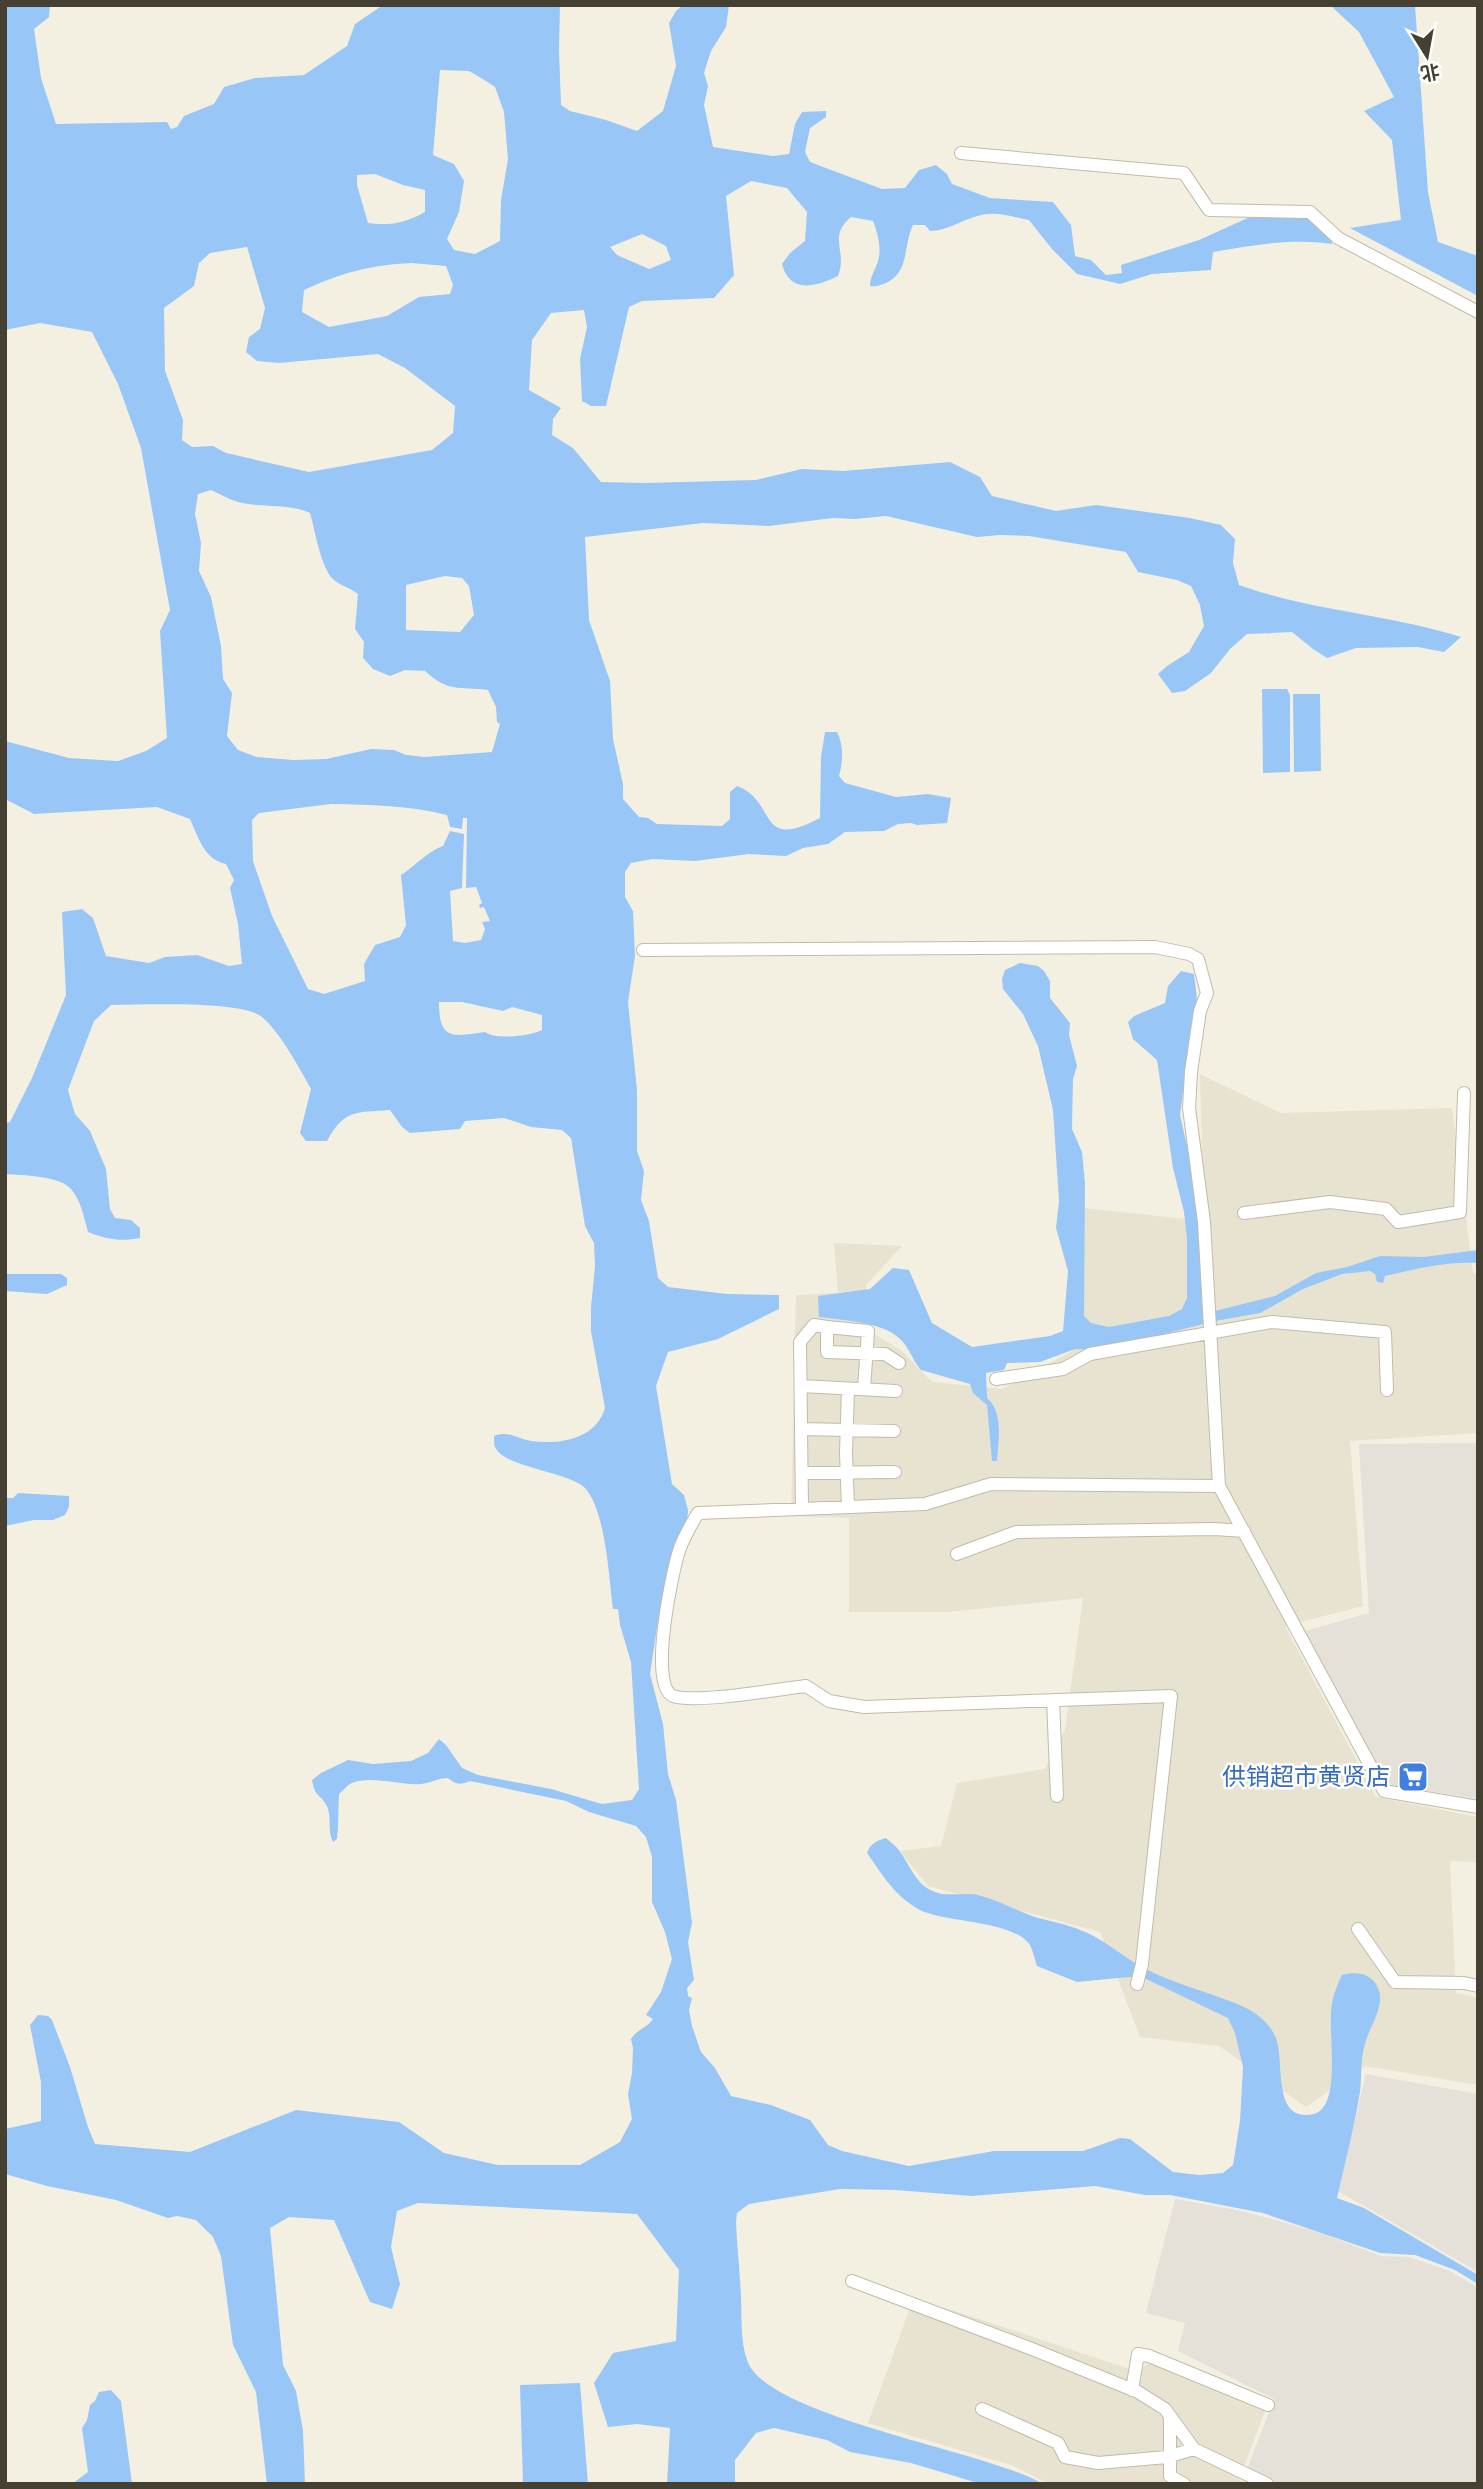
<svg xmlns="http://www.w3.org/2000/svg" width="1483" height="2489" viewBox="0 0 1483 2489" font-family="'Roboto Condensed','Noto Sans SC',sans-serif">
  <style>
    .residential { fill: #e8e2d0 }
    .industrial { fill: #e5e0d8 }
    .water { fill: #98c7f7; fill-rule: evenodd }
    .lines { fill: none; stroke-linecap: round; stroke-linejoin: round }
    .minor-casing { stroke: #c2bba7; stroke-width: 14 }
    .minor { stroke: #fff; stroke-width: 12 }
    .labels { text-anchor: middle; stroke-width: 5; stroke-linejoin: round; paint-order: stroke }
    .shop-label { font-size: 24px; fill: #366cbe; stroke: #fff; text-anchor: end }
  </style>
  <rect width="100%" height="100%" fill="#f3f0e2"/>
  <path class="residential" d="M1200,1074l81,39 171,-5 21,165 5,2v158l-128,8 13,165 -78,20 91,171 102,20v45l-28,-1 6,132 22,5v87l-113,-19 -59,41 -87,-61 -79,-9 -40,-105 -172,-46 -28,-35 41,-5 16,-63 88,-14 20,-39 18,-132 -136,14h-98v-94l-58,-2 5,-221 42,-2 -4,-50 68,3 -36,39 3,46 32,19 31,32 70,7 70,-38 12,-35v-108l120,13z
    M913,2300l42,11 184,61 9,-9 117,48 -26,69 7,4h-197l-38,-19 -143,-42z"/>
  <path class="industrial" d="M1478,1443v356l-90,-15 -83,-153 64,-18 -10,-169z
    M1366,2074l112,20v178l-140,-81z
    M1175,2199l67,12 79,22 60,23 28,1 41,14 28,17v196h-199l-32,-15 27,-70 -96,-48 7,-28 -39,-10z"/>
  <path class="water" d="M5,5h45l-1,12 -15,12 7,49 15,46 111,-2 4,7 6,-2 7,-11 30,-12 10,-17 31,-9 49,-3 43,-29 8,-22 28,-19h177l-1,45 2,55 9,6 36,9 31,11 26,-20 13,-45 -7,-43 7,-12 7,-6h46l-3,22 -15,24 -7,22 4,13 -4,19 9,42 60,9 16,-2 6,-30 7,-12 24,-1v6l-16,11 -5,24 5,10 72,27 23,-1 14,-18 17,-5 11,9 5,10 38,14 63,4 18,23 4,31 16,4 15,15 16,-2 -1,-8 78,-25 53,-24 57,1 22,15 1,12c-41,-6 -78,1 -119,8l-2,18 -59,4 -32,10 -43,-10 -25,-25 -23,-29c-12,-2 -27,-7 -40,-6 -21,1 -39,17 -59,17l-5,-6h-12c-10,20 -3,47 -27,58 -6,2 -9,4 -16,3 0,-11 7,-18 9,-29 2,-12 -2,-26 -6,-36l-22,-4c-24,20 -3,34 -13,59 -23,11 -48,18 -56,-12l8,-11 15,-12 2,-29 -20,-24 -36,-7 -25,15 8,79 -20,23 -72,3 -13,6 -23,99h-15l-9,-5 -2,-42 7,-32 -3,-17 -33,3 -19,27 -3,50 32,18 -8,11 -1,16 21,13 28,34 44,1 111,-3 46,-11 41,2 107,-9 30,15 12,19 64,15 40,-6 94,13 31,7 14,14 -2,24 6,22c72,26 149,29 222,52l-17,15 -26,-5 -62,1 -29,10 -14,-9 -21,-17 -45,2 -17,15 -19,24 -26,18 -13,2 -14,-19 9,-8 22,-14 15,-26 -4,-21 -9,-19 -14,-6 -39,-8 -12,-20 -97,-16 -29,-1 -23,2 -91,-21 -31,3 -22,-1 -64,8 -66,-3 -118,14 4,83 21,61 3,58 10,45v15l16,18 9,1 9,6 65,2 8,-7v-27l7,-6c41,15 19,66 83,32l1,-61 4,-25h12c7,13 6,30 2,44l6,7 51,14 32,-3 23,4 -4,25 -30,2 -6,-2 -13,1 -14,7 -39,1 -17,12 -25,4 -17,8 -37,-2 -54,7 -43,-2 -21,4 -6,9v25l8,14 2,45 -7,46 9,88v61l7,20 -3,29 8,21 9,57 10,9 59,7 52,1v14l-61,30 -50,13 -12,34 16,98 12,11 4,15 -1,14 -12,23 -17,74 -8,53 13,50 5,50 8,26 16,123 -4,19 6,38 -7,8 1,8 4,2 -3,12 3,16 9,26 14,16 16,28 40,9 39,15 18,25 14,6 67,15 85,-15h89l37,-13 10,1 43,33 26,3 24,-2 10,-8 7,-44 3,-54 -8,-34 -7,-15 -84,-40 -15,-1 -52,5 -40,-16c-2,-6 -4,-15 -7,-21 -16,-24 -84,-23 -108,-34 -26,-13 -39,-35 -55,-58 4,-10 9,-12 19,-15 4,4 9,7 12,11 12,15 17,36 37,43 13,5 29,0 43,3 19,5 36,14 54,21 15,5 31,7 46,13 25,9 42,26 64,38 30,16 62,24 93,36 17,7 32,16 40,33 11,22 -5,88 39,78 27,-7 15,-77 17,-99 0,-14 5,-28 11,-40 14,-4 30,-2 36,13 8,18 -9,39 -13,56 -5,15 -3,33 -5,48 -6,36 -15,71 -23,106l27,10 114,67v9l-23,-14 -40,-15 -35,-2 -117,-40 -93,-18h-25l-50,-9 -123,10 -77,-6 -55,-1 -91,15 -12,9 -1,9c1,25 4,50 5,75 1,21 -1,42 6,63 18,57 241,91 296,124h-62l-70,-21 -61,-11 -23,-12 -53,-12 -18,5 -21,27v24h-68l3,-56 -33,-4 -29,3 -14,-44 19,-30 63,-12 3,-71 -42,-56 -219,-11 -21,8 -6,36 9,37 -8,25 -22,-7 -36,-82 -45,-3 -19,11 13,137 13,26 7,40 2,53h-38l-11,-92 -23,-47 -12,-89 -8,-19 -17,-17 -19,-4 -9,2 -52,-18 -69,-14 -42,-12v-45l36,-8v-39l-11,-57 8,-10 10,1 4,4 18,47 18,60 7,17 95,8 106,-42 103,12 45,31 54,12h82l40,-23 12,-23 -4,-25 4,-21 1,-25 -2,-9c5,-9 16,-11 22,-20l-7,-4 15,-23 11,-33 -7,-27 -13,-30v-45l-6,-20 -10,-11 -47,-14 -23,-11 -96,-20c-10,4 -14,4 -22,-3 -10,0 -18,5 -27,6 -19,2 -50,-9 -69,-1 -4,1 -9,8 -13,11 -1,15 0,30 -2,45l-4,3c-6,-12 -1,-24 -6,-36 -7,-13 -12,-8 -15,-26l9,-7 27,-13 25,4 38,-3 17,-8 11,-14 7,6 16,23 16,7 73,14 51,15 30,-4 7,-11 -8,-127 -11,-37 -2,-16h-5c-4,-31 -7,-95 -27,-120 -15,-17 -82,-21 -91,-42 -1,-1 -1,-10 -1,-11 15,-6 23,3 37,5 29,4 65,-2 74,-33l-14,-77v-24l4,-41 -1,-23 -9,-17 -14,-88 -9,-8 -31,-3 -27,-9 -39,3 -5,8 -50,4 -8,-6 -12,-17c-33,3 -45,-2 -63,31h-21l-6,-8 11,-44c-11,-20 -31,-57 -49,-72 -21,-17 -120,-12 -151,-12l-17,16 -26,69 7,24 15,17 16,38 4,40 5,9 16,2 9,8v10c-19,4 -35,1 -52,-6 -4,-14 -7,-32 -17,-43 -11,-13 -49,-14 -66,-15v-51l5,-1 22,-44 34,-83 -4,-83 20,-3 11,9 13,38 43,7 16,-6 32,-2 32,11 13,-2 -4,-40 -8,-36 4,-8 -8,-16c-22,-4 -28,-28 -36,-45l-33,-12 -123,7 -29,-15v-58l64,17 49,3 28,-10 21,-13 -7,-107 10,-21 -29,-162 -23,-64 -26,-52 -52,-9 -35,7zM440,70l29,1 17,10 9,6 9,25 4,47 -7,41 -1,41 -25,13 -21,-4 -7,-11 12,-27 5,-31 -10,-17 -21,-9zM375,174l28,11 22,5v22c-20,11 -35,14 -57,11l-11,-38v-10zM642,234l24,12 5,14 -22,9 -32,-14 -7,-8zM247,247l18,61 -5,21 -11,8 -3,15 11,9 22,2 99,-9 27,14 50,38 -2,27 -21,17 -123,22 -83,-19 -13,-7 -21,1 -10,-7 1,-20 -18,-49 -1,-63 30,-22 5,-23 11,-10zM411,263l35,3 7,19 -3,9 -31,3 -32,19 -58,11 -27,-15 2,-22c37,-17 66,-25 107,-27zM211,490c13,6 24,13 38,14 20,3 41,0 61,9 5,17 11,56 24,67 7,6 17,8 24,14l-3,35 9,13 -1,16 10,11 17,7 15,-6 20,1c24,22 33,15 63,19l8,17 1,15 3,2 -8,28 -67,5 -19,-2 -12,-5 -23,-1 -45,10 -33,1 -36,-3 -19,-7 -11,-14 5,-43 -9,-14 -2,-33 -10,-49 -12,-26 2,-28 -6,-29 3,-20zM445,576l17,2 7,8 5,29 -14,17 -54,-2v-45zM331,804c39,1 78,1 116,11l3,12 12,2 1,-11h4l-1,70 10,-1 6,16 -3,2 1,3 4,-1 6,14 -8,1 3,7 -4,11 -16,3 -12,-2 -3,-50 12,-3 2,-54 -14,-3 -7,15c-15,5 -28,20 -42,29l5,50 -6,12 -25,8 -11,19 1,17 -41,13 -16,-5 -36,-73 -19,-55 -1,-41 7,-7zM439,1002h23l41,9 9,-4 30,8v15c-11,6 -47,10 -57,2 -31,4 -46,10 -46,-30z
    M1330,5h85l13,187 10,50 40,14v40l-128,-68 51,-8 -9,-80 -28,-29 30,-14 -35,-65z
    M1262,689h25l3,6v77l-27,1z
    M1293,694h27l1,77 -27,1z
    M1020,963l18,3 6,5 6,10v17l20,25 -1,12 8,31 -4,13 -1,50 10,23 3,31 -1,133 7,7 18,4 60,-11 13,-7 5,-11v-59l-3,-27 -11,-44 -16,-108 -24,-21 -5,-17 6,-6 31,-13 3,-17 13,-15 13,3 3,25 -4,17 -13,99 17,75 18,121 60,-15 41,-23 31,-6 33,-11 44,1 54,-7v13c-32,-2 -62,6 -93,13l-2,7 -6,-1 -2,-8 -5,-3 -28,3 -39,15 -43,24 -45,8 -90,23 -31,6 -19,-1 -35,13 -33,1 -3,7 -18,3 1,25c17,14 11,44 10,63h-5l-5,-56 -14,-12 -3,-9 -49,-14c-9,-10 -11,-22 -22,-32 -16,-16 -58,-18 -80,-21l-1,-21 52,-7 23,-21 16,2 23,53 40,24 78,-11 13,-5 5,-60 -12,-43 3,-27 -6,-91 -15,-64 -15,-32 -20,-25 -1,-10 3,-9z
    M5,1274h56l6,4v7l-20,9 -42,-3z
    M18,1493l51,3v11l-4,8 -12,5h-19l-29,6v-28h8z
    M580,2383l8,101h-65l-3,-99z
    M111,2390l10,11 11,83h-60l16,-12 -6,-44 5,-8 3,-15 5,-4 4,-9z"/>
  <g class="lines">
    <g class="minor-casing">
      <path id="minor" d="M961,153l223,20 25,37 101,2 28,26 140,74
        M643,950l512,-3 34,7 9,5 9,34 -7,18 -9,61 -2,36 15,114 15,264 165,305 94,16
        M1244,1213l86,-11 56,7 12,13 62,-10 4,-119
        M996,1379l67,-10 27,-15 182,-32 113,10 2,58
        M801,1386l95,5
        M848,1389l-2,64 2,54
        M864,1389l4,-58 -41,-4v25l58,2 14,9
        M801,1429l93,2
        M802,1473l93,-1
        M802,1509l-2,-167 14,-17 13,2
        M957,1554l59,-22 199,-3 29,2
        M1053,1700l4,96
        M1358,1929l37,53 69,1 14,3
        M1137,1984l5,-20 29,-268 -307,11 -35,-6 -23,-15c-27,3 -112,18 -133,10 -25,-10 -1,-123 6,-145 4,-13 12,-26 19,-38l227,-9 66,-20 228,2
        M852,2281l180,68 106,43 27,17 29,40 73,35
        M1132,2390l6,-36 11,2 119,49
        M982,2409l76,34 7,14 33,6 69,-6 27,-8
        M1170,2418v58l14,8"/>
    </g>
    <use href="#minor" class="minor"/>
  </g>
  <defs>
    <g id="supermarket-square" transform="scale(1.575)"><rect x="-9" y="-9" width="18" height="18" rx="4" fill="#3f7fe0" stroke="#fff"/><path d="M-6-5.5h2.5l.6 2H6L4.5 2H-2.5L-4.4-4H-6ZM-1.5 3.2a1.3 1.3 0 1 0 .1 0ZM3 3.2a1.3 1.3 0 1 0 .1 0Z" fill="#fff"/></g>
  </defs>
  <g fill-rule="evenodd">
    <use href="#supermarket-square" x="1413" y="1777"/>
  </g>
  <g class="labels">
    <g class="shop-label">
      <text x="1390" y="1785">供销超市黄贤店</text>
    </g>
  </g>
  <rect width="1483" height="2489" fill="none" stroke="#454032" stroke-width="14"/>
  <g transform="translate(1427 56) rotate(169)" stroke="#ffffff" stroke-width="5" paint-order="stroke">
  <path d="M0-5L12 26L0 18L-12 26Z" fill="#454032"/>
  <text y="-10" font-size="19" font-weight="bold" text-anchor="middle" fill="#454032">北</text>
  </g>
</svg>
